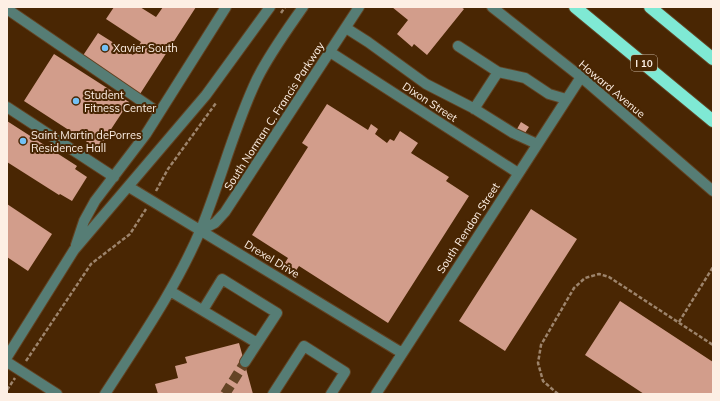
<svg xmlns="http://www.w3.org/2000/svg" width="720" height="401" viewBox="0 0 720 401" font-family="Mulish,sans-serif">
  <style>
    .building { fill: #d29d8b }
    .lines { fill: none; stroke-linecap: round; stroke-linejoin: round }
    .minor-tunnel { stroke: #644425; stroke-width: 10; stroke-dasharray: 10 5; stroke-linecap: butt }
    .minor-casing { stroke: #624222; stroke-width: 12 }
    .highway-casing { stroke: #624222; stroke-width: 14 }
    .path { stroke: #9d846c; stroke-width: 2.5; stroke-dasharray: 4 2; stroke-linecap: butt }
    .minor { stroke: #567d75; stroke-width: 10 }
    .highway { stroke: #7fe9d4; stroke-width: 12 }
    .poi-dot { fill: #73c1f5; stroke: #492603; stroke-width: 1.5 }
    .labels { text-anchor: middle; stroke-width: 4; stroke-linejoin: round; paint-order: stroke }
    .shield { fill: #492603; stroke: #c7b3a0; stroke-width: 1 }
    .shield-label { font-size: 10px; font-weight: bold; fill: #fdefe4 }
    .poi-label { font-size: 11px; fill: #fdefe4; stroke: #492603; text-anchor: start }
    .street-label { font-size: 11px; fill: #fdefe4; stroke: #492603 }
  </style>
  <rect width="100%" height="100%" fill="#492603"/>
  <path class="building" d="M114,7h26l16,10 7,-10h33l-56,87 -58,-37 16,-24 35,22 8,-13 -35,-23z
    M392,7h69l3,2 -37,46 -13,-11 -2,3 -15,-13 11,-14z
    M54,54l75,48 -31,47 -74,-48z
    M327,104l41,26 3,-6 7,5 -3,5 12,9 3,-4 4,2 6,-10 18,12 -7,10 38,24 -3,4 23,15 -81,127 -89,-57 -6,9 -11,-7 6,-10 -36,-23 56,-88 -6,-4z
    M7,121l70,45 -2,3 12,8 -15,24 -12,-7 -1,1 -52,-33z
    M521,122l8,5 -4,6 -8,-4z
    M7,204l45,30 -24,37 -21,-14z
    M531,209l46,30 -72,112 -46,-30z
    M620,301l93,61v32h-69l-59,-39z
    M239,343l14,51h-95l-3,-10 23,-6 -3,-12 12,-3 -2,-6z"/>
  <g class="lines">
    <path class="minor-tunnel" d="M225,394l20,-32"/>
    <g class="minor-casing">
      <path id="minor" d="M492,7l89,70 132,114
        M7,9l152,104
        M346,28l22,14 58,42 47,24 40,25 24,11
        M458,46l40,26 -24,37
        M330,52l188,121
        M498,72l27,6 24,16 17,5
        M7,107l107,70
        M129,187l273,166
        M201,230l14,-7 10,-11 134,-205
        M76,245l8,-24 11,-20 51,-67 80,-127
        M170,291l87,52
        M203,310l19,-31 55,34 -32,49
        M7,357l67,-107 132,-155 64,-88
        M7,362l50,32
        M105,394c34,-53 71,-106 96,-165 20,-49 33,-102 56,-150 13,-26 30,-49 46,-72
        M273,394l31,-48 41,26 -14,22
        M376,394l205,-317"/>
    </g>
    <g class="highway-casing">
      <path id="highway" d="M575,7l138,114
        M650,7l63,52"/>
    </g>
    <path class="path" d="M281,13l4,-6
      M156,191l12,-22 48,-66
      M679,322l34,-55
      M26,361l65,-97 39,-30 16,-25
      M7,390l8,-12
      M558,394l-15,-13 -5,-18 3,-18 33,-57 11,-10 14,-4 10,3 104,68"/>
    <use href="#minor" class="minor"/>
    <use href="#highway" class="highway"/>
  </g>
  <g class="poi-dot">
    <circle cx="105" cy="48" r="4"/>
    <circle cx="76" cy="101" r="4"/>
    <circle cx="23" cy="141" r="4"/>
  </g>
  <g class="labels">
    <rect class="shield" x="631" y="55" width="26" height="16" rx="3"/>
    <g class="shield-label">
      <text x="644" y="67">I 10</text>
    </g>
    <g class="poi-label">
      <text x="113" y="52">Xavier South</text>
      <text x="84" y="99">Student<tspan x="84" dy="13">Fitness Center</tspan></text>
      <text x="31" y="139">Saint Martin dePorres<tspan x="31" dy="13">Residence Hall</tspan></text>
    </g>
    <g class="street-label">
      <text transform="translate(612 89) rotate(40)" y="4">Howard Avenue</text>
      <text transform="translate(430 102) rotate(33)" y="4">Dixon Street</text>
      <text transform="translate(274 116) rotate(-57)" y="4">South Norman C. Francis Parkway</text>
      <text transform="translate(468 228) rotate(-57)" y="4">South Rendon Street</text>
      <text transform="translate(272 259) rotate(31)" y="4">Drexel Drive</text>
    </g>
  </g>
  <rect width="720" height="401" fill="none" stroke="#fdefe4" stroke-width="16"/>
</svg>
